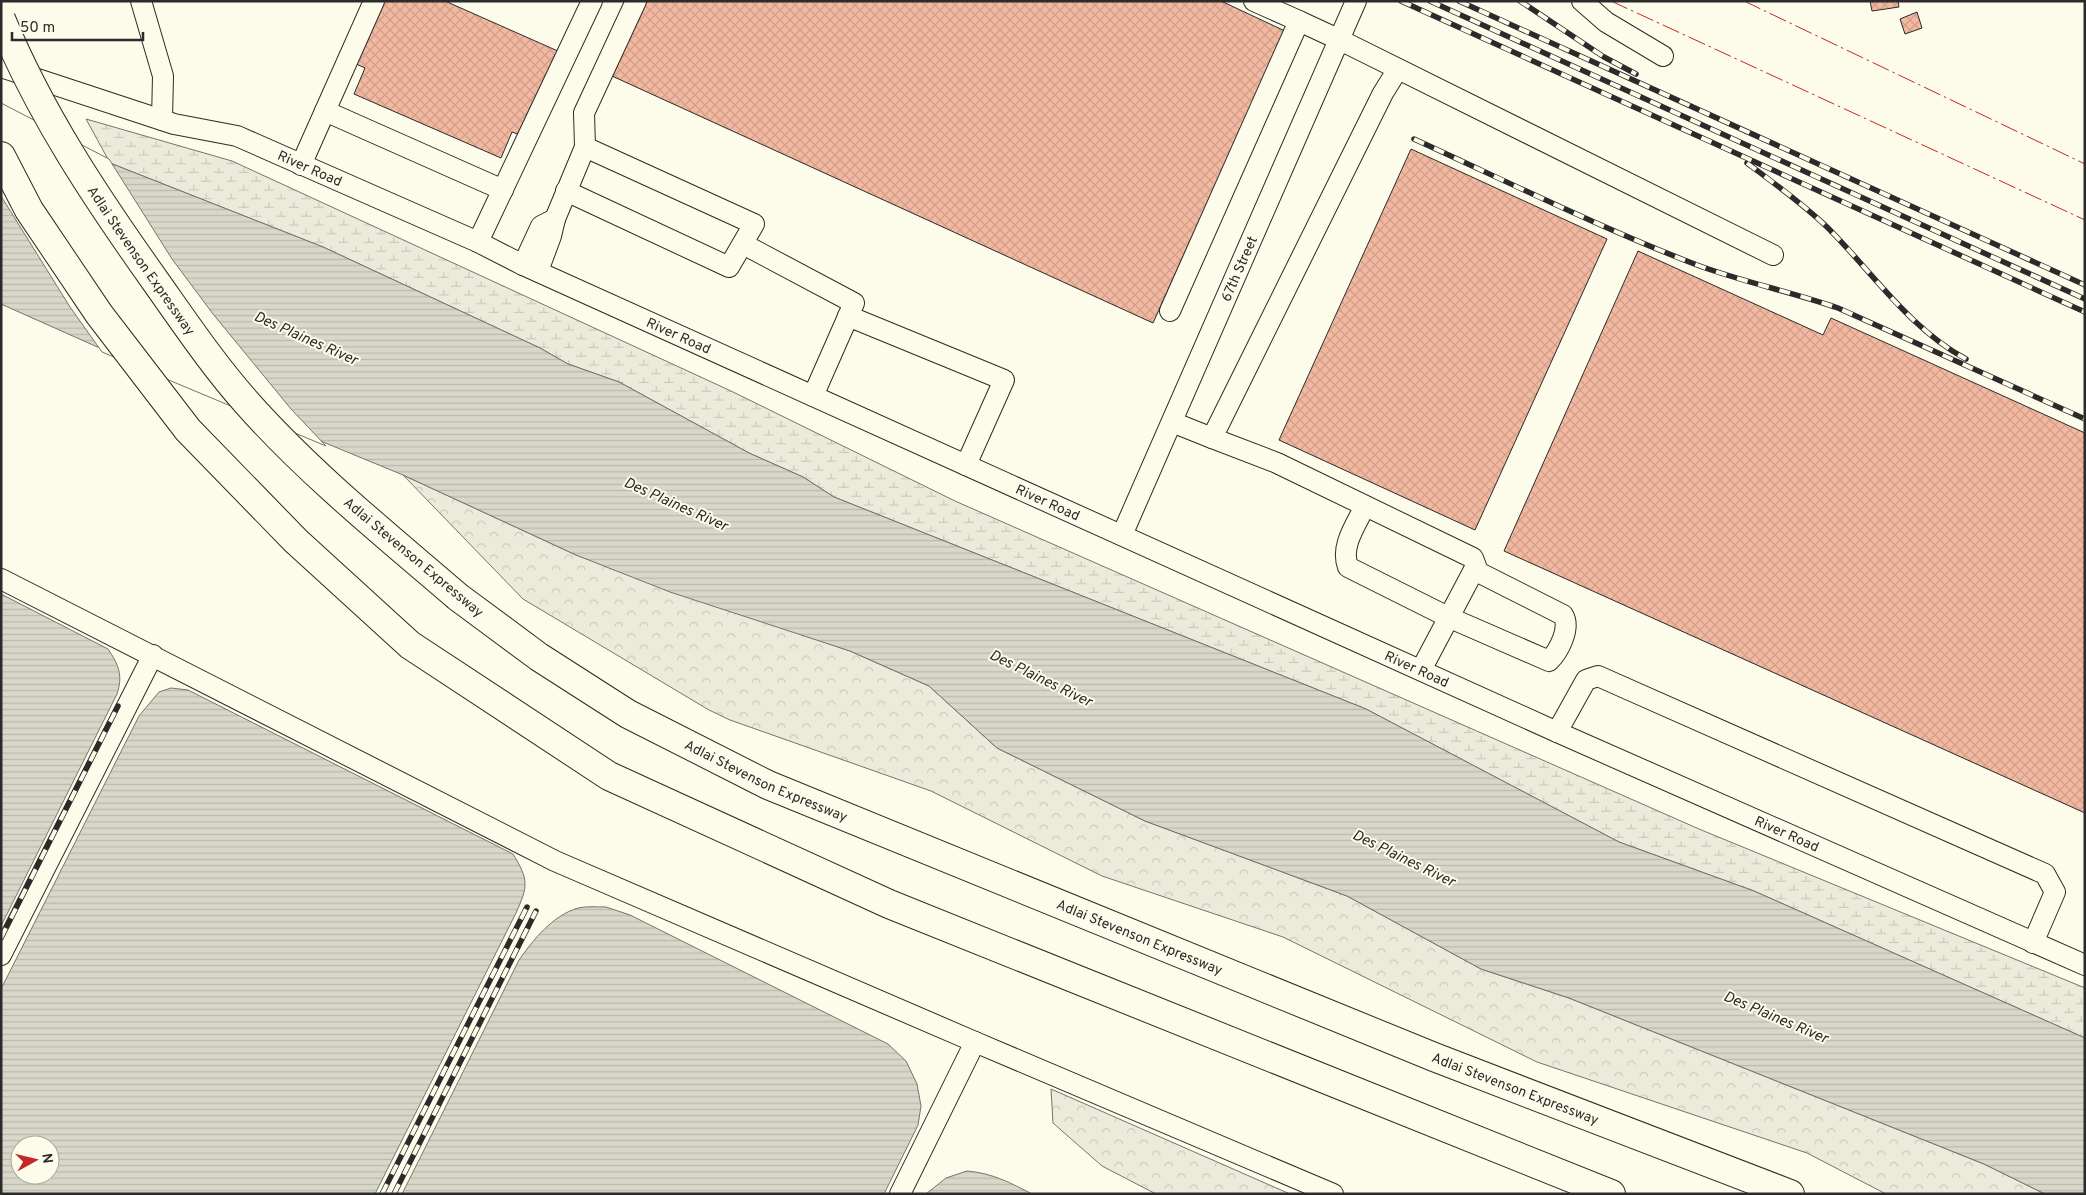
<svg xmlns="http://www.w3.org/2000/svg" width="2086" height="1195" viewBox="0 0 2086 1195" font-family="Overpass,sans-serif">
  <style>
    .forest { fill: url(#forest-crowns); stroke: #74746e }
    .wetland { fill: url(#wetland-marsh); stroke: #74746e }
    .water { fill: url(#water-rules); stroke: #74746e; fill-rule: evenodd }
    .pier { fill: #fdfbea; stroke: #74746e }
    .building { fill: url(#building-cross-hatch); stroke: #2b2b2b }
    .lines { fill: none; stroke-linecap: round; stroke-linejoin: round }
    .minor-casing { stroke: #2b2b2b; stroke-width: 22 }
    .highway-casing { stroke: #2b2b2b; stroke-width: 30 }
    .minor { stroke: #fdfbea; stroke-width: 20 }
    .highway { stroke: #fdfbea; stroke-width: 28 }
    .rail-casing { stroke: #2b2b2b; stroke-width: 5.5 }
    .rail { stroke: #fdfbea; stroke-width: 4; stroke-dasharray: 11; stroke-linecap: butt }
    .highway-bridge-casing { stroke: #2b2b2b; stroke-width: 30; stroke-linecap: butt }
    .highway-bridge { stroke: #fdfbea; stroke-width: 28 }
    .power { stroke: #c62828; stroke-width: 1; stroke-dasharray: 18 4 2.5 4; stroke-linecap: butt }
    .labels { text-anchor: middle; stroke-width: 4; stroke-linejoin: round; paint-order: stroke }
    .street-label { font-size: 14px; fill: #2b2b2b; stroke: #fdfbea }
    .water-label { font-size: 15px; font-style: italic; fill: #2b2b2b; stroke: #fdfbea }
  </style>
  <defs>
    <pattern id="forest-crowns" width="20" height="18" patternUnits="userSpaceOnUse" patternTransform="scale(1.25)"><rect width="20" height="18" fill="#ecebdb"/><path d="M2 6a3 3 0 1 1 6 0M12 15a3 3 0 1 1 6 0" fill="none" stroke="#cbcabc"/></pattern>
    <pattern id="wetland-marsh" width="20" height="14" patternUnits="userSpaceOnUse" patternTransform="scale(1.25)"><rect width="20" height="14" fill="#ecebdb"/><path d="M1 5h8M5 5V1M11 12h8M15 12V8" fill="none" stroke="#cbcabc"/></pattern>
    <pattern id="water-rules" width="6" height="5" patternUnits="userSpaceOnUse" patternTransform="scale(1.25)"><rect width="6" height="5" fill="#d8d7c9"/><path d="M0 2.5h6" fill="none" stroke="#bab9ad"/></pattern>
    <pattern id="building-cross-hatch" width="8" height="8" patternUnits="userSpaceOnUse" patternTransform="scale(1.25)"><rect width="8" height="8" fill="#f2b8a0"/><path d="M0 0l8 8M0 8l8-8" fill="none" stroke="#d09e8a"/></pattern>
  </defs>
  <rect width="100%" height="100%" fill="#fdfbea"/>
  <path class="forest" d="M403,475l173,80 274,96 79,35 68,62 148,73 202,75 134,73 88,29 415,166 61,30h-159l-79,-41 -270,-91 -254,-125 -181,-61 -171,-85 -201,-71 -21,-10 -186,-111z
    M1051,1089l239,105h-134l-54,-28 -49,-43z"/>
  <path class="wetland" d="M86,119l146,42 499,230 224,110 744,328 386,159v50l-331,-147 -135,-49 -253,-133 -532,-212 -31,-20 -54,-24 -130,-71 -51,-18 -28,-16 -217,-101 -213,-84z"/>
  <path class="water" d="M1,106l109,57 213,84 217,101 28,16 51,18 130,71 54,24 31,20 532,212 253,133 135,49 331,147v156h-40l-61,-30 -415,-166 -88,-29 -134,-73 -202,-75 -148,-73 -68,-62 -79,-35 -180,-59 -94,-37 -173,-80 -245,-101 -157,-70z
    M1,594l107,55c11,16 15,27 9,45l-116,232z
    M171,688l17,2 325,164c16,26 15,32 3,59l-141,281h-374v-205l138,-273 20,-24zM20,1145h30v30h-30z
    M606,907l24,8 258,129 18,17 11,23 4,22 -3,19 -34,69h-482l117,-234c15,-21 33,-44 59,-52 8,-2 20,-1 28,-1z
    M967,1171c25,2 44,12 65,23h-106l20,-16z"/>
  <path class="pier" d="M1,103l108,56 63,100 41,55 78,95 35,37 -224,-94 -32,-45 -69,-111z"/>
  <path class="building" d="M381,1h64l115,51 -37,84 -11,-4 -11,26 -147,-64 11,-26 -11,-5z
    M646,1h575l64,30 -132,292 -541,-247z
    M1870,1h28l1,6 -27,4z
    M1917,12l5,16 -17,6 -5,-15z
    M1411,149l196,90 -132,291 -196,-90z
    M1638,251l185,84 8,-17 254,115v380l-581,-262z"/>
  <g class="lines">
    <g class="minor-casing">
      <g id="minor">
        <path d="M141,1l22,75 -1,44"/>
        <path d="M1582,1l24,21 57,34"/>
        <path d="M1299,21l41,19 433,215"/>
        <path id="s1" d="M1,67l173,57 63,12 241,106 45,23 1034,467 528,233"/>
        <path d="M1398,69l-15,24 -171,345 65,25 196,95 3,8 -55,104"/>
        <path d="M325,111l178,79"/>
        <path d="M301,165l73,-164"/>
        <path d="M566,191l163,76 25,-43 -169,-77"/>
        <path d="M555,219l30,-72 -1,-34 52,-112"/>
        <path d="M478,242l114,-241"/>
        <path d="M743,244l111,59 -41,93"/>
        <path d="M523,265l18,-39 14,-7 -4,17 -13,35"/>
        <path d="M1170,311l129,-290 -45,-20"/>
        <path d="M848,316l156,64 -38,85"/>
        <path d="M1172,422l40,16"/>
        <path d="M1365,506c-9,19 -25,40 -17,61l100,50 101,44c10,-10 22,-33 14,-46l-89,-45"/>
        <path id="s2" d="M1122,535l234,-534"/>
        <path d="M1,579l554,282 420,181 358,152"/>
        <path d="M1557,732l29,-52 12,-4 447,198 10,18 -22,51"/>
        <path d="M1,955l152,-300"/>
        <path d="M900,1194l75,-152"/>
      </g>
    </g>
    <g class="highway-casing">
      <g id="highway">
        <path d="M1,156l28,54 70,104 89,116 108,111 114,104 199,131 280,128 722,290"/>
        <path id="s3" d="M458,597l81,60 89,57 140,71 666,272 356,137"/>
      </g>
    </g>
    <use href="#minor" class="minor"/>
    <use href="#highway" class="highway"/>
    <g class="rail-casing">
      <path id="rail" d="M1401,1l684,311
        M1430,1l655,298
        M1459,1l626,284
        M1520,1l84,56 32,17
        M1414,139c94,43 187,89 283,126 46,17 95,27 141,43l247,111
        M1747,163c28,21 56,41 81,65 45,45 81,100 138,131
        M1,938l117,-232
        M382,1194l145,-287
        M394,1194l142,-283"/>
    </g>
    <use href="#rail" class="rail"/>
    <g class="highway-bridge-casing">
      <g id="highway-bridge">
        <path id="s4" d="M1,19c39,95 96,180 155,263 29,41 58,84 91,121 63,71 139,132 211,194"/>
      </g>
    </g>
    <use href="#highway-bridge" class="highway-bridge"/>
    <path class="power" d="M1611,1l474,219
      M1744,1l341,163"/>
  </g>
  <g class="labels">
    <g class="street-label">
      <text dy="5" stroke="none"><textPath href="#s1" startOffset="326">River Road</textPath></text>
      <text dy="5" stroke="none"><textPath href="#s4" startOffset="280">Adlai Stevenson Expressway</textPath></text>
      <text dy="5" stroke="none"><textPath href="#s2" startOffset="291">67th Street</textPath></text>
      <text dy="5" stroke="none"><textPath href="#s1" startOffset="731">River Road</textPath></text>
      <text dy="5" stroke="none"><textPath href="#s1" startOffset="1136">River Road</textPath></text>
      <text transform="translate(414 557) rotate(40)" y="5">Adlai Stevenson Expressway</text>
      <text dy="5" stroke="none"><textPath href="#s1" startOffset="1541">River Road</textPath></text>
      <text dy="5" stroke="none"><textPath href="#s3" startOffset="360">Adlai Stevenson Expressway</textPath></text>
      <text dy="5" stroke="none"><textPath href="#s1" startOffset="1946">River Road</textPath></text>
      <text dy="5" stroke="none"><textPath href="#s3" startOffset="765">Adlai Stevenson Expressway</textPath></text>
      <text dy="5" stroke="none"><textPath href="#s3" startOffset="1170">Adlai Stevenson Expressway</textPath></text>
    </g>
    <g class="water-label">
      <text transform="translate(306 338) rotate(24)" y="5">Des Plaines River</text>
      <text transform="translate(676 504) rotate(24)" y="5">Des Plaines River</text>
      <text transform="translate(1041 678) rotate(26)" y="5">Des Plaines River</text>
      <text transform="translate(1404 858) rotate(26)" y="5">Des Plaines River</text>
      <text transform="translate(1776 1017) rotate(23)" y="5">Des Plaines River</text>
    </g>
  </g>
  <rect width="2086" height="1195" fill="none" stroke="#2b2b2b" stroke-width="5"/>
  <g transform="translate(35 1160) rotate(82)"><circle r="24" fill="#fdfbea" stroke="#a9a89e"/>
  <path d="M0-4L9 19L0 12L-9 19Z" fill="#c62828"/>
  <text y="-8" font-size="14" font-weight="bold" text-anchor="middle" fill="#2b2b2b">N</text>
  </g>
  <path d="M12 32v8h131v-8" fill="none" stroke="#2b2b2b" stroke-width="2.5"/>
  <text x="20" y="32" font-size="15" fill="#2b2b2b" stroke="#fdfbea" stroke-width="4" paint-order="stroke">50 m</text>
</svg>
